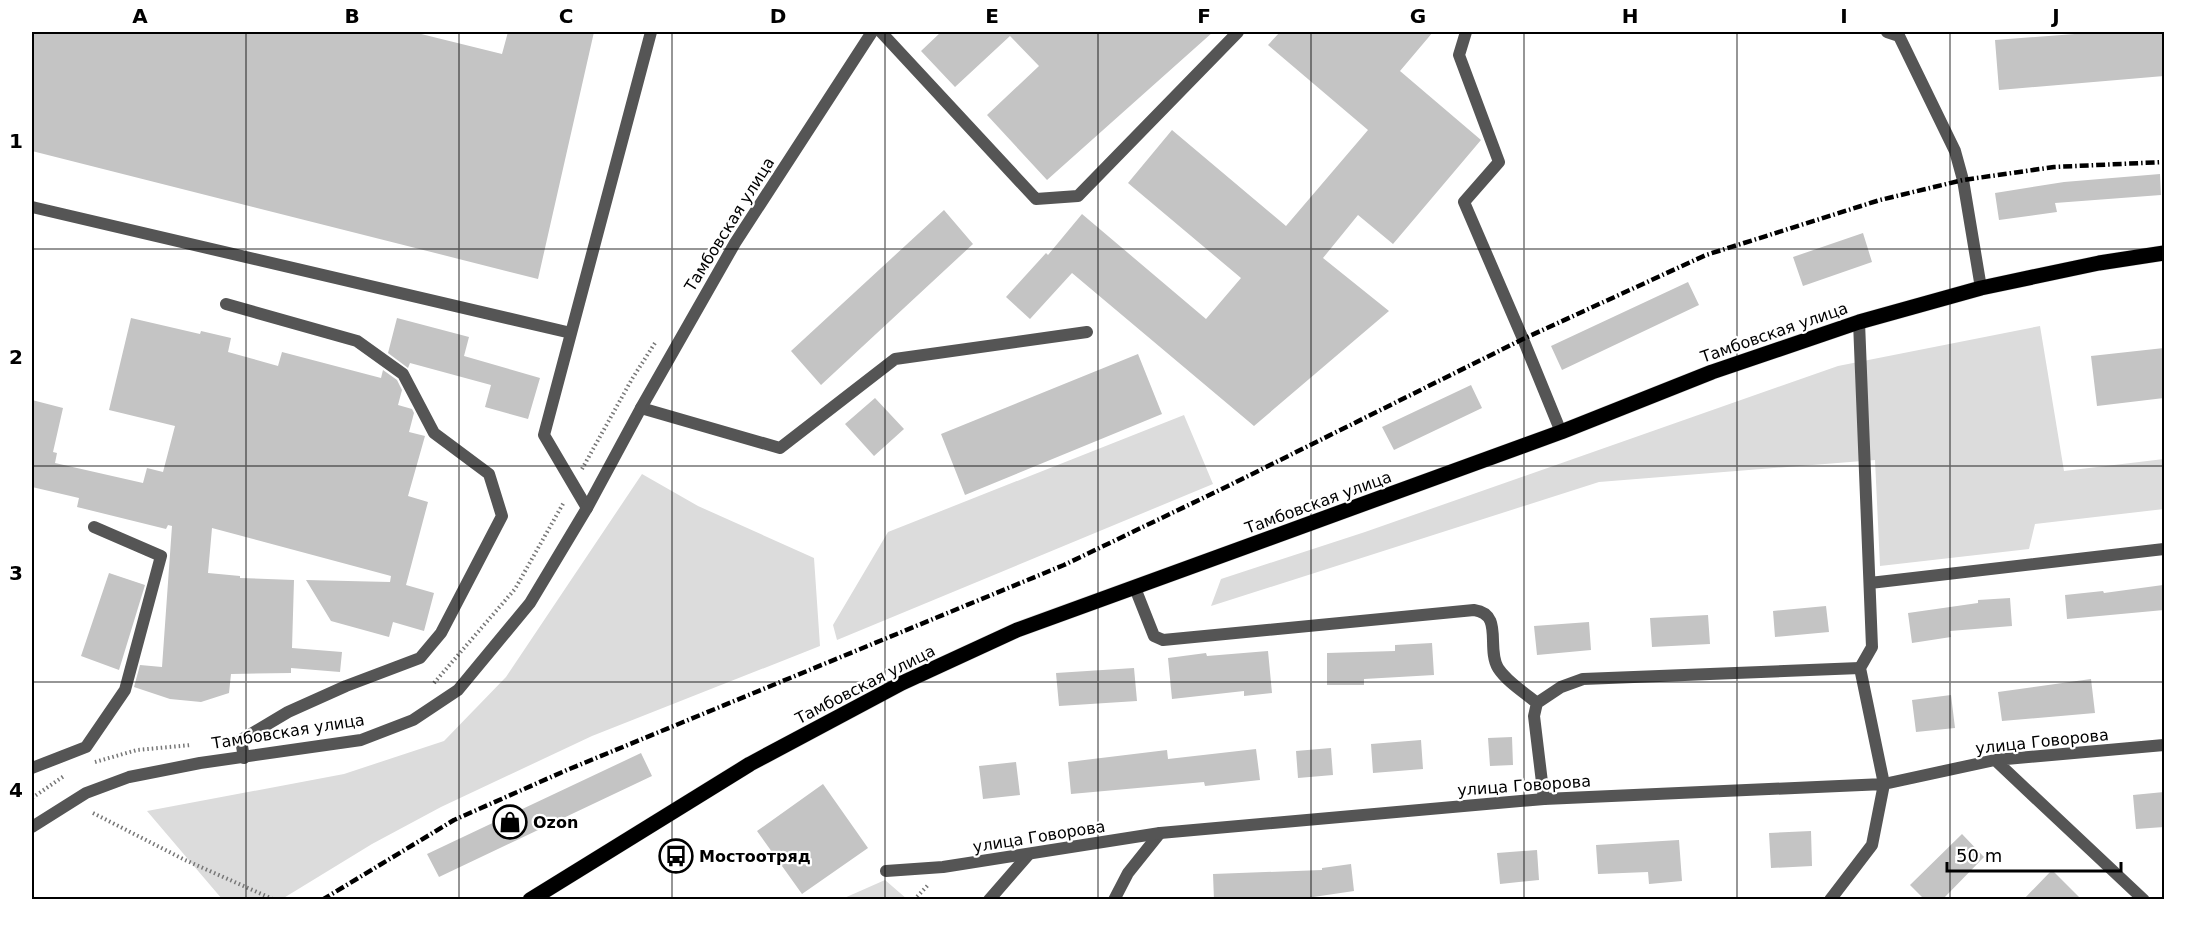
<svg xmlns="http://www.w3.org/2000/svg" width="2196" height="931" viewBox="0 0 2196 931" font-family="'DejaVu Sans',sans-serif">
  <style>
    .green { fill: #dcdcdc }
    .building { fill: #c4c4c4 }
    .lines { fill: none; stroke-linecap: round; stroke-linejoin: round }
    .primary-casing { stroke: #dbdbdb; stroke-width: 16 }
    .path { stroke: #777; stroke-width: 4; stroke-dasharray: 1.5 3; stroke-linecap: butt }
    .service { stroke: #555; stroke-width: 12 }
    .minor { stroke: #555; stroke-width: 12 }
    .tertiary { stroke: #555; stroke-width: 12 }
    .primary { stroke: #000; stroke-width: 15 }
    .rail { stroke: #000; stroke-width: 4.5; stroke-dasharray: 9 3 1.5 3; stroke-linecap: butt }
    .grid { fill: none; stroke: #000; stroke-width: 1.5; stroke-opacity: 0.55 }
    .labels { text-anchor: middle; stroke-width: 4.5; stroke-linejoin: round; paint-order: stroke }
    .street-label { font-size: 16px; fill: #000; stroke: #fff }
    .poi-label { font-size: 16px; font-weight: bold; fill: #000; stroke: #fff; text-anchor: start }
    .neatline { fill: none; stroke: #000; stroke-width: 2 }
    .grid-label { font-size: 20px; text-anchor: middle; font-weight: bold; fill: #000 }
  </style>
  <rect width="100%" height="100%" fill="#fff"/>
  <path class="green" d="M2040,326l24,145 100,-12v50l-129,15 -6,25 -149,17 -5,-106 -276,22 -388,124 10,-27 144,-47 473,-166z
    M1184,415l29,69 -376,156 -4,-15 55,-93z
    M642,474l56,32 116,52 6,88 -228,90 -151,71 -69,37 -90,55h-60l-75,-88 197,-37 100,-33 62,-64z
    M885,880l22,19h-65z"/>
  <path class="building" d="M32,32h381l89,22 6,-22h86l-56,247 -506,-128z
    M941,32h272l-166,148 -60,-65 52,-49 -29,-30 -55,51 -34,-36z
    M1280,32h153l-33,39 81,69 -88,104 -35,-29 -35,43 66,53 -135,115 -182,-153 -42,46 -24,-22 40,-44 2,2 34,-41 124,105 35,-41 -113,-95 44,-53 114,96 82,-96 -100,-85z
    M2101,32h63v44l-165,14 -4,-50z
    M2160,174l1,21 -106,8 2,9 -58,8 -4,-27 69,-11z
    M944,210l29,34 -152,141 -30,-34z
    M1863,233l9,29 -69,24 -10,-29z
    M1688,282l11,23 -137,65 -11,-24z
    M131,318l69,16 1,-3 30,7 -3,14 50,14 4,-14 99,26 2,-8 14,10 5,10 -4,15 14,4 2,4 -5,19 16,4 -17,60 20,6 -22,83 28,8 -10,38 -31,-9 -4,15 -58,-16 -25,-41 84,2 1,-6 -179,-48 -4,45 32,3v2l54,2 -2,68 50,4 -2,20 -49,-4v5l-60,1 -2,19 -28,9 -31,-3 -36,-12 6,-22 22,2 10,-141 -4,-1 -2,4 -89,-22 2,-9 -47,-11v-87l31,8 -10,44 4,1 -2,10 88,20 4,-15 16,4 12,-46 -66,-16z
    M397,318l72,19 -5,19 76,22 -12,41 -43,-12 6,-22 -81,-22 -2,5 -20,-15z
    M2164,348v50l-67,8 -6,-50z
    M1138,354l24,60 -197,81 -24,-61z
    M1471,385l11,23 -88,42 -12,-23z
    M875,398l29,31 -30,27 -29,-32z
    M109,573l36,12 -26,85 -38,-14z
    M2163,585l1,25 -97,9 -2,-24 38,-4 1,2z
    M2010,598l2,28 -62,5 1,6 -39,6 -4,-30 70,-10v-3z
    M1826,606l3,26 -54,5 -2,-26z
    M1708,615l2,29 -58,3 -2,-29z
    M1589,622l2,28 -54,5 -3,-29z
    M1432,643l2,32 -70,4v6h-37v-32l68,-2v-6z
    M1268,651l4,42 -28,3v-5l-72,8 -4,-41 38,-5 1,3z
    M1134,668l3,33 -78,5 -3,-33z
    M2091,679l4,34 -93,8 -4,-29z
    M1951,695l4,33 -39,4 -4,-32z
    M1512,737l1,28 -23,1 -2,-28z
    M1421,740l2,29 -50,4 -2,-29z
    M1331,748l2,27 -35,3 -2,-27z
    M1256,749l4,31 -55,6 -1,-4 -133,12 -3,-32 99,-12 1,9z
    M641,753l11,23 -213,101 -12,-23z
    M1016,762l4,33 -37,4 -4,-33z
    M823,784l45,64 -66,46 -45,-63z
    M2164,792v35l-28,2 -3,-34z
    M1811,831l1,35 -41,2 -2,-35z
    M1962,834l22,23 -42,43h-17l-15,-15z
    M1679,840l3,41 -33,3 -1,-12 -50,2 -2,-29z
    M1537,850l2,30 -39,4 -3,-31z
    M1351,864l3,27 -61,9h-79l-1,-26 109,-4v-2z
    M2052,870l30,30h-59z"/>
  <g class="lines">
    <g class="primary-casing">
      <path id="primary" d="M530,900l220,-136 152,-81 115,-53 544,-198 151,-60 147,-50 122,-34 118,-25 65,-10"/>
    </g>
    <path class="path" d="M582,469l50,-90 23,-36
      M434,683l81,-94 49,-87
      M95,762l42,-12 54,-5
      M32,798l32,-22
      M93,813l92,47 90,40
      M914,900l14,-15"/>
    <path class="service" d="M881,32l155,167 42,-3 160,-164
      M1466,32l-7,23 40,107 -35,40 59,137 38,93
      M1887,32l12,4 56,115 8,29 18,108
      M32,207l539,126
      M226,304l131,37 46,33 31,59 55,41 13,42 -61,117 -21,25 -74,28 -58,26 -47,28 3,18
      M641,408l139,40 115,-89 192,-27
      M587,508l-43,-73 107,-403
      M1135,588l19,48 9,4 311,-30c30,4 12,38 24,58 9,14 27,25 39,35
      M32,768l54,-21 39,-57 36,-134 -67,-29
      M1544,799l-10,-83 3,-13 24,-16 22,-8 277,-11
      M989,900l40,-46
      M1114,900l14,-27 32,-40"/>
    <path class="minor" d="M1870,583l294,-34
      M1995,760l149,140
      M886,871l57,-4 217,-34 384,-34 340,-15 111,-24 169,-15
      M1830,900l42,-55 12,-61 -24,-116 12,-21 -13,-325"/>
    <path class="tertiary" d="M32,827l54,-34 43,-16 71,-14 161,-23 52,-20 45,-30 72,-87 57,-95 54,-100 94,-165 137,-211"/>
    <use href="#primary" class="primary"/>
    <path class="rail" d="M322,900l132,-80 113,-50 497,-205 164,-79 295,-147 183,-84 174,-55 83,-20 91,-13 110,-5"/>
  </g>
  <path class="grid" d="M246,32v868M459,32v868M672,32v868M885,32v868M1098,32v868M1311,32v868M1524,32v868M1737,32v868M1950,32v868M32,249h2132M32,466h2132M32,682h2132"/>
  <defs>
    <g id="shop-ring" transform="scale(1.725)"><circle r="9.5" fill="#fff" stroke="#000" stroke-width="1.5"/><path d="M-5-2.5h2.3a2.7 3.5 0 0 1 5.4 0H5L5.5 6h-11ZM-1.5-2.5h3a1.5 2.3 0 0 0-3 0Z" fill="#000"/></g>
    <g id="bus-ring" transform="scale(1.725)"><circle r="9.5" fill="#fff" stroke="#000" stroke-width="1.5"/><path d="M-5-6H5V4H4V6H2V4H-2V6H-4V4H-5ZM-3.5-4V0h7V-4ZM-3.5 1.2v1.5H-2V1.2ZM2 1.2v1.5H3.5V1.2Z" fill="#000"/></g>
  </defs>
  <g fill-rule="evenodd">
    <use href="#shop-ring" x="510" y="822"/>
    <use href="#bus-ring" x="676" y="856"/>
  </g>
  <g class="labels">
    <g class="street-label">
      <text transform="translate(729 224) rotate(-58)" y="6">Тамбовская улица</text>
      <text transform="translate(1774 332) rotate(-19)" y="6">Тамбовская улица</text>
      <text transform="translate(1318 502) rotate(-20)" y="6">Тамбовская улица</text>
      <text transform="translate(865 684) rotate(-27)" y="6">Тамбовская улица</text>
      <text transform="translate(288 731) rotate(-9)" y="6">Тамбовская улица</text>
      <text transform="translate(2042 741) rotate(-6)" y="6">улица Говорова</text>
      <text transform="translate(1524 785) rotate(-4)" y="6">улица Говорова</text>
      <text transform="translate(1039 836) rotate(-9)" y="6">улица Говорова</text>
    </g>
    <g class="poi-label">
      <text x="533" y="828">Ozon</text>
      <text x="699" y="862">Мостоотряд</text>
    </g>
  </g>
  <rect width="2196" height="931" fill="none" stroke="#ffffff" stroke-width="66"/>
  <path d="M1947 862v9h174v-9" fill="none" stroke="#000000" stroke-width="3"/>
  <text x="1956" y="862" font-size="18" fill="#000000" stroke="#ffffff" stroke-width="4.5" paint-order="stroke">50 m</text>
  <rect x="33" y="33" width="2130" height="865" class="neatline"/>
  <g class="grid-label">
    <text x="140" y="23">A</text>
    <text x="352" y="23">B</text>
    <text x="566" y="23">C</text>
    <text x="778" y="23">D</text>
    <text x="992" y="23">E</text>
    <text x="1204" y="23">F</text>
    <text x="1418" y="23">G</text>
    <text x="1630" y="23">H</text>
    <text x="1844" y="23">I</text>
    <text x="2056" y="23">J</text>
    <text x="16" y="148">1</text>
    <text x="16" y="364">2</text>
    <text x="16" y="580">3</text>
    <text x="16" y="797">4</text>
  </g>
</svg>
